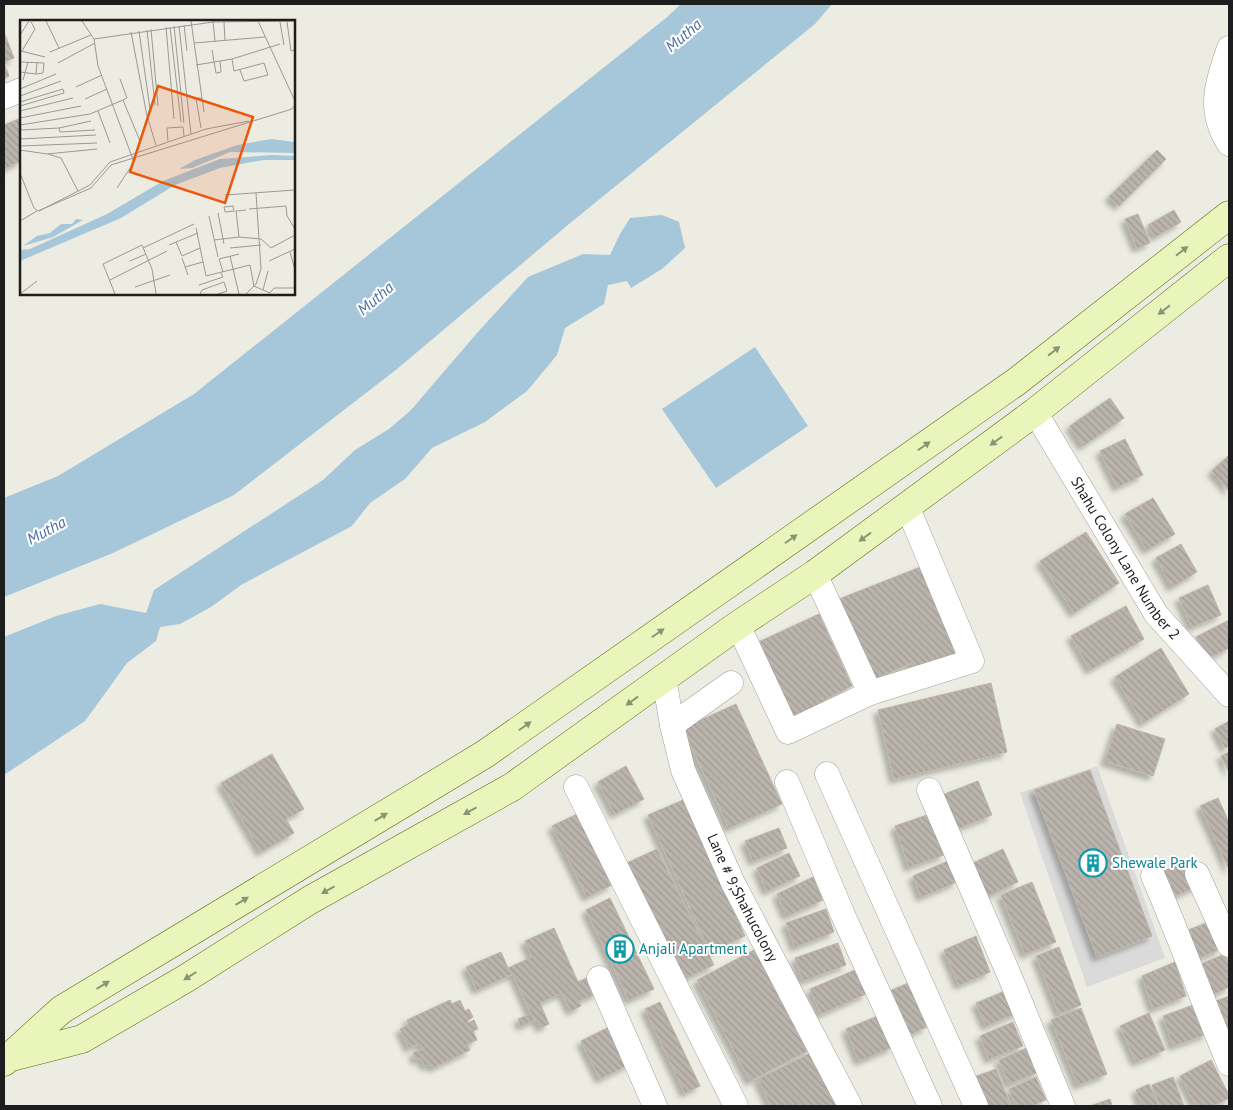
<svg xmlns="http://www.w3.org/2000/svg" width="1233" height="1110" viewBox="0 0 1233 1110" font-family="'PT Sans',sans-serif">
  <style>
    .residential { fill: #dbdada }
    .water { fill: #a6c6d9 }
    .building { fill: url(#building-back-hatch); stroke: #beb4a7; filter: url(#shadow) }
    .lines { fill: none; stroke-linecap: round; stroke-linejoin: round }
    .street-casing { stroke: #a1a1a1; stroke-width: 25 }
    .secondary-casing { stroke: #536c0b; stroke-width: 29 }
    .street { stroke: #fff; stroke-width: 24 }
    .secondary { stroke: #e9f5ba; stroke-width: 28 }
    .oneway { fill: #8d9473 }
    .labels { text-anchor: middle; stroke-width: 4; stroke-linejoin: round; paint-order: stroke }
    .street-label { font-size: 15px; fill: #1d1d1d; stroke: #fff }
    .culture-label { font-size: 15px; fill: #0d838f; stroke: #fff; text-anchor: start }
    .water-label { font-size: 16px; font-style: italic; fill: #506ea6; stroke: #fff }
    .inset-road { fill: none; stroke: #9a9994; stroke-width: 1 }
    .view { fill: #e8590c; fill-opacity: 0.15; stroke: #e8590c; stroke-width: 2.5 }
    .inset-edge { fill: none; stroke: #1d1d1d; stroke-width: 2.5 }
  </style>
  <defs>
    <pattern id="building-back-hatch" width="6" height="6" patternUnits="userSpaceOnUse" patternTransform="scale(1.25)"><rect width="6" height="6" fill="#bab4ad"/><path d="M-1 5l2 2M0 0l6 6M5-1l2 2" fill="none" stroke="#9f9a94"/></pattern>
    <filter id="shadow"><feDropShadow dx="-4.5" dy="4.5" stdDeviation="2.5" flood-color="#0004"/></filter>
  </defs>
  <rect width="100%" height="100%" fill="#edece3"/>
  <path class="residential" d="M1097,766l68,192 -78,29 -67,-194z"/>
  <path class="water" d="M681,4h151l-17,20 -246,200 -172,145 -163,126 -121,58 -109,44v-99l54,-22 136,-82 472,-376z
    M662,215l17,7 6,26 -23,21 -31,19 -4,-7 -19,4 -4,19 -39,24 -8,27 -30,36 -42,31 -53,26 -27,31 -35,24 -18,23 -111,59 -30,22 -31,17 -20,3 -4,14 -29,22 -42,58 -81,54v-138l52,-21 44,-12 46,9 8,-23 169,-110 32,-30 34,-21 22,-19 66,-77 51,-56 55,-23 27,1 10,-21 10,-16z
    M755,347l53,79 -92,62 -54,-79z"/>
  <path class="building" d="M4,32l10,26 -10,4z
    M4,63l5,13 -5,3z
    M21,118v43l-17,8v-44z
    M1157,150l9,9 -47,47 -10,-9z
    M1174,210l7,12 -26,15 -7,-12z
    M1138,214l12,29 -13,5 -12,-29z
    M1110,398l14,20 -41,28 -13,-20z
    M1125,439l18,36 -26,12 -17,-36z
    M1229,455v36l-17,-20z
    M1153,498l22,36 -28,16 -22,-36z
    M1086,532l33,51 -45,30 -34,-52z
    M1181,544l16,28 -25,15 -16,-29z
    M928,564l37,93 -48,19 -5,-13 -36,15 -12,-30 -5,2 -20,-51z
    M1208,585l13,30 -29,12 -13,-29z
    M1126,606l18,33 -54,31 -19,-34z
    M819,614l33,72 -26,13 2,4 -40,19 -36,-77z
    M1229,620v28l-22,11 -11,-22z
    M1161,648l28,46 -46,29 -28,-46z
    M991,683l16,69 -113,27 -16,-69z
    M736,704l46,100 -53,24 -46,-100z
    M1229,721v25l-4,2 -10,-19z
    M1117,724l48,15 -12,37 -48,-15z
    M1229,752v20l-8,-16z
    M272,754l32,55 -18,10 8,14 -33,19 -40,-69z
    M626,766l18,33 -29,15 -17,-32z
    M1090,770l62,166 -55,21 -63,-167z
    M978,781l14,34 -35,14 -15,-34z
    M1218,798l11,24v48l-29,-64z
    M683,800l62,136 -35,16 -62,-137z
    M577,814l35,71 -25,12 -35,-71z
    M930,814l14,41 -35,12 -14,-41z
    M779,828l8,20 -34,13 -8,-20z
    M657,849l57,116 -30,14 -57,-116z
    M1003,849l15,33 -32,15 -15,-33z
    M789,853l11,23 -33,15 -10,-23z
    M1189,860l11,25 -25,11 -11,-25z
    M948,861l9,21 -36,15 -8,-21z
    M813,877l10,23 -36,16 -10,-22z
    M1032,882l24,60 -31,12 -24,-59z
    M610,898l44,91 -25,11 -43,-90z
    M826,909l8,23 -39,15 -9,-24z
    M1211,921l10,28 -27,11 -11,-28z
    M554,928l24,54 13,-6 7,17 -19,8 2,5 -10,5 -9,-18 -22,10 9,21 -9,4 -3,-9 -16,7 -3,-7 13,-5 -18,-40 -36,16 -11,-23 35,-15 7,16 24,-11 -7,-16z
    M976,936l14,36 -31,13 -15,-35z
    M838,943l8,22 -43,16 -8,-23z
    M1059,947l22,58 -22,9 -23,-58z
    M758,948l53,101 -61,32 -53,-101z
    M1225,954l4,10v23l-19,9 -14,-30z
    M1175,962l11,34 -33,13 -11,-33z
    M855,970l11,24 -45,20 -11,-25z
    M908,983l19,44 -23,10 -19,-44z
    M1010,989l9,23 -33,14 -10,-23z
    M1229,996v31l-3,1 -10,-27z
    M450,1000l2,4 8,-4 5,11 4,-2 4,8 -6,4 1,2 6,-3 4,9 -5,2 4,9 -10,4 3,6 -37,18 -2,-4 -6,2 -4,-8 -5,2 -3,-7 9,-4 -2,-6 -11,5 -9,-19 9,-4 -2,-5z
    M660,1002l40,84 -15,7 -40,-84z
    M1196,1004l11,30 -34,12 -10,-30z
    M1081,1008l26,66 -29,11 -27,-65z
    M1149,1013l16,37 -29,12 -16,-36z
    M880,1015l13,32 -34,14 -13,-32z
    M1013,1022l10,24 -34,13 -9,-23z
    M611,1026l19,38 -30,15 -19,-38z
    M1029,1047l10,25 -30,12 -10,-24z
    M819,1049l28,57h-76l-13,-27z
    M1211,1060l18,35v3l-16,8h-17l-16,-30z
    M996,1069l15,37h-26l-11,-29z
    M1036,1077l10,23 -15,6h-15l-7,-17z
    M1173,1077l11,29h-24l-8,-21z
    M1149,1084l9,22h-16l-6,-16z
    M1110,1099l2,7h-22z"/>
  <g class="lines">
    <g class="street-casing">
      <g id="street">
        <path d="M1229,48c-12,36 -22,62 0,96"/>
        <path d="M4,97l17,-7"/>
        <path id="s1" d="M1035,412l121,202 73,81"/>
        <path d="M815,574l55,119"/>
        <path d="M738,625l50,107 82,-39 102,-32 -65,-155"/>
        <path id="s2" d="M664,678l8,47 11,45 50,113 117,223"/>
        <path d="M672,725l59,-42"/>
        <path d="M827,774l149,332"/>
        <path d="M787,782l56,133 87,191"/>
        <path d="M576,787l160,319"/>
        <path d="M929,790l81,187 53,129"/>
        <path d="M1197,874l32,71"/>
        <path d="M1153,876c27,62 50,126 76,188"/>
        <path d="M599,978l56,128"/>
      </g>
    </g>
    <g class="secondary-casing">
      <path id="secondary" d="M12,1057l70,-18 103,-60 125,-79 202,-113 226,-162 77,-51 220,-162 194,-154
        M4,1062l57,-52 424,-256 531,-372 213,-167"/>
    </g>
    <use href="#street" class="street"/>
    <use href="#secondary" class="secondary"/>
  </g>
  <defs><path id="oneway-solid" d="M-6-.8H1V-3.2L6.5 0L1 3.2V.8H-6Z" transform="scale(1.25)"/></defs>
  <g class="oneway">
    <use href="#oneway-solid" transform="translate(1182 251) rotate(-38)"/>
    <use href="#oneway-solid" transform="translate(1164 310) rotate(142)"/>
    <use href="#oneway-solid" transform="translate(1054 351) rotate(-38)"/>
    <use href="#oneway-solid" transform="translate(996 441) rotate(144)"/>
    <use href="#oneway-solid" transform="translate(924 446) rotate(-35)"/>
    <use href="#oneway-solid" transform="translate(865 537) rotate(144)"/>
    <use href="#oneway-solid" transform="translate(791 539) rotate(-35)"/>
    <use href="#oneway-solid" transform="translate(658 633) rotate(-35)"/>
    <use href="#oneway-solid" transform="translate(632 701) rotate(144)"/>
    <use href="#oneway-solid" transform="translate(525 726) rotate(-35)"/>
    <use href="#oneway-solid" transform="translate(470 811) rotate(151)"/>
    <use href="#oneway-solid" transform="translate(381 817) rotate(-31)"/>
    <use href="#oneway-solid" transform="translate(328 890) rotate(151)"/>
    <use href="#oneway-solid" transform="translate(242 901) rotate(-31)"/>
    <use href="#oneway-solid" transform="translate(190 976) rotate(148)"/>
    <use href="#oneway-solid" transform="translate(103 985) rotate(-31)"/>
  </g>
  <defs>
    <g id="building-ring" transform="scale(1.4375)"><circle r="9.5" fill="#fff" stroke="#0f9aa8" stroke-width="1.5"/><path d="M-4-6H4V6H1V3H-1V6H-4ZM-2.5-4.3h1.7v1.8h-1.7ZM.8-4.3h1.7v1.8H.8ZM-2.5-1h1.7V.8h-1.7ZM.8-1h1.7V.8H.8Z" fill="#0f9aa8"/></g>
  </defs>
  <g fill-rule="evenodd">
    <use href="#building-ring" x="1093" y="863"/>
    <use href="#building-ring" x="620" y="949"/>
  </g>
  <g class="labels">
    <g class="street-label">
      <text dy="5" stroke="none"><textPath href="#s1" startOffset="172">Shahu Colony Lane Number 2</textPath></text>
      <text dy="5" stroke="none"><textPath href="#s2" startOffset="235">Lane # 9;Shahucolony</textPath></text>
    </g>
    <g class="culture-label">
      <text x="1112" y="868">Shewale Park</text>
      <text x="639" y="954">Anjali Apartment</text>
    </g>
    <g class="water-label">
      <text transform="translate(683 35) rotate(-40)" y="6">Mutha</text>
      <text transform="translate(375 298) rotate(-40)" y="6">Mutha</text>
      <text transform="translate(46 530) rotate(-28)" y="6">Mutha</text>
    </g>
  </g>
  <g transform="translate(20 20)">
    <rect width="275" height="275" fill="#edece3"/>
    <path d="M251,119l24,3v11l-65,-1 -38,16 -13,1 16,-9 42,-15zM251,135l24,1v4h-32l-43,8 -45,17 -54,33 -101,43v-11l10,-1 77,-35 56,-33 57,-22zM56,199l7,1 -30,17 -30,9 14,-10 13,-3 11,-9h11z" fill="#a6c6d9"/>
    <path class="inset-road" d="M26,1l13,27M62,1l12,18 4,27 36,96 -17,26M171,1l13,91M193,1l2,21M238,1l37,80M204,2l1,19M260,2l4,23M267,2l4,29 4,-1M164,5l3,26M154,6l10,97M159,6l12,108M146,7l8,92M150,7l11,95M131,9l7,77M127,10l8,75M119,11l11,78M111,12l16,84 9,29M0,15l9,-14M74,19l119,-17 82,-1M174,23l71,-6M192,30l4,23 5,-1 -1,-11M1,31l24,6M2,31l13,-22 -4,-7M30,32l41,-17M212,39l2,12 30,-8 4,12 -24,6 -4,-11M0,42l24,1 -1,10 -7,1M38,43l37,-20M176,45l36,-6 48,-15M0,52l16,2 1,-12M3,60l5,-18M56,67l26,-12M0,69l36,-15M0,76l41,-15M65,79l22,-10M103,80l17,41M0,82l43,-13 1,4M0,86l44,-13M0,91l53,-13M78,91l12,32M0,98l61,-12M0,105l70,-11 33,-14 4,-2 -7,-19M39,108l1,4 35,-2M181,108l-5,-30h6M0,110l39,-2 32,-7M0,119l76,-4M148,121l-1,-13 16,-1 1,9M0,126l77,-3M0,130l27,4 50,-5M28,134l13,4 17,33M0,153l14,35 4,3M205,175l70,-5M229,189l37,-3 1,10 8,13M18,191l53,-23 20,-23 181,-56 3,-4M19,191l51,-26 20,-23 96,-33 43,-8M214,191l-9,1 -1,-5 9,-1 1,5v1M198,193l6,31M189,196l9,41M0,201l17,-10M176,208l10,48 44,-11 4,21M219,217l-3,-26 10,-1M241,219l10,9 24,-13M194,220l25,-3 22,2M156,222l6,14 18,-8M149,225l29,-12M123,228l51,-24M210,228l31,-3M270,232l5,18M210,236l9,38M162,238l6,17M110,241l16,-7M249,241l26,-12M165,247l18,-5M203,252l-4,-13 20,-5M90,260l57,-29M179,265l24,-8 -2,-4M234,266l16,7 4,-5h21M115,267l35,-12M243,270l5,-19M0,274l17,-13M95,274l-12,-30 39,-19 10,24 4,25M180,274l2,-4 22,-8M198,274l9,-3 -3,-9M226,274l10,-10 5,-15 -5,-76"/>
    <path class="view" d="M138,66l95,31 -28,86 -95,-31z"/>
    <rect width="275" height="275" class="inset-edge"/>
  </g>
  <rect width="1233" height="1110" fill="none" stroke="#1d1d1d" stroke-width="10"/>
</svg>
